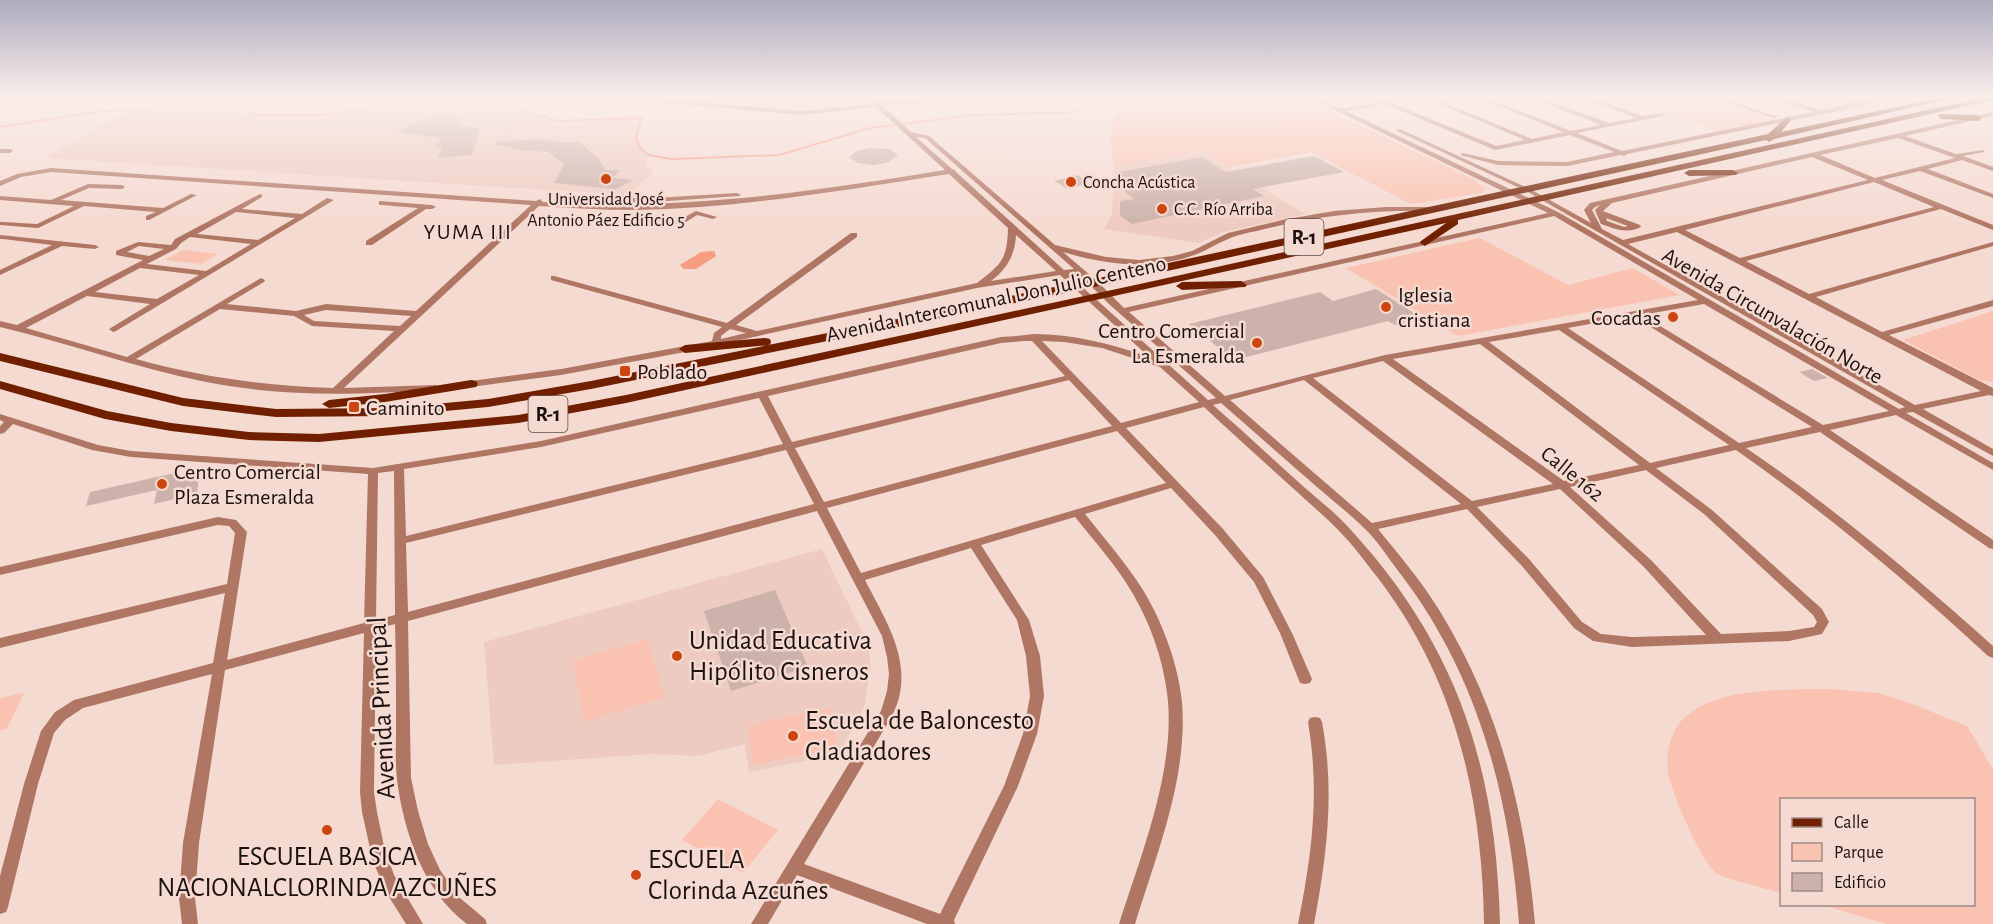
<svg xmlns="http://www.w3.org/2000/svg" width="1993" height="924" viewBox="0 0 1993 924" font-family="'Alegreya Sans',sans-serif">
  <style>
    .built { fill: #eecbc0 }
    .green { fill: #fac3b1 }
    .water { fill: #f79e82 }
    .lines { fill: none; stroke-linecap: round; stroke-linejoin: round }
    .stream { stroke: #f79e82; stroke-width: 2 }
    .building { fill: #ccb2aa }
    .street { fill: #b07664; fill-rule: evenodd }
    .primary { fill: #702001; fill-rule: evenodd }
    .poi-dot { fill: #cd4611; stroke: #f5dad1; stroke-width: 2 }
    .labels { text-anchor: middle; stroke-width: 5; stroke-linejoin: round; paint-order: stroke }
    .far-poi-label { font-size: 18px; fill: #1b1210; stroke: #f5dad1; text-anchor: start }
    .shield { fill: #f5dad1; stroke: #5c4e4a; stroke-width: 1.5 }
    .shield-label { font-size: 21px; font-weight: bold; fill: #1b1210 }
    .far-quarter-label { font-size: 22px; letter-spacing: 1.5px; fill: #1b1210; stroke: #f5dad1 }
    .poi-label { font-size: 22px; fill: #1b1210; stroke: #f5dad1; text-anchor: start }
    .street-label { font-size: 22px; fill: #1b1210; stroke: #f5dad1 }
    .near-poi-label { font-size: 27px; fill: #1b1210; stroke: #f5dad1; text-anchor: start }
    .near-street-label { font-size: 27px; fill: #1b1210; stroke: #f5dad1 }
  </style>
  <rect width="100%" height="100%" fill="#f5dad1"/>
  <path class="built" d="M482,97l26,6 46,18h23l49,-5 15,2 -5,24 13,13 -3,9 7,8 -24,23 -584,-37 86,-49 34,1 53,-6 26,3 -7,7 81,1 134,-17z
    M1201,151l104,63 -85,19 -21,10 -95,-14 8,-14 2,-48z
    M822,549l46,96 3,23 -7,39 -25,47 -90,18 -4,-28 -47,12 -46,-2 -158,11 -10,-123z"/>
  <path class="green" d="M1131,97h170l174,83 10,9 -3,4 -71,11 -100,-52 -83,15 -27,-16 -87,16c-3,-28 -10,-46 17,-64z
    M1620,97h89l70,23 -57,12z
    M1480,238l88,47 65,-17 47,27 -222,41 -112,-68z
    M183,250l35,4 -17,10 -36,-4z
    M1993,311v71l-11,-1 -79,-41z
    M648,639l16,58 -80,25 -11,-62z
    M1829,689l49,4 32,10 57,23 26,43v155h-106l-65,-19 152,-1v-104h-192l-1,93c-12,-4 -57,-14 -65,-20 -15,-12 -44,-80 -48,-99 -3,-18 2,-43 16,-56 33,-31 102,-28 145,-29z
    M24,693l-17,36 -7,1v-32z
    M830,708l8,39 -85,18 -5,-40z
    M718,799l60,31 -35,43 -61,-33z"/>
  <path class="water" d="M714,251l2,5 -20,13h-12l-4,-4 21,-13z"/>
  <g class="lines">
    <path class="stream" d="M482,97l75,24 84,-3 -5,21 6,11 7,5 22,4 108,-4 92,-27 104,-13 98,-3 28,-11v-4
      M0,127l94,-15 150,-9 18,4 -14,8h70l145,-18"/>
  </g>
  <path class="building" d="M451,116l7,1 3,8 19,4 -8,26 -34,3 4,-11 -6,1 5,-10 -45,-6 31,-13z
    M536,139l37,4 5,-2 20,17 8,12h15l-9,8 22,2 -19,9 -61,-6 10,-19 -16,-12 -27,-2 -25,-6v-2z
    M869,148l21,1 8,6 -9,7 -15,3 -16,-2 -9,-6 8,-6z
    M1314,156l30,16 -91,17 11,7 -132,28 -12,-8v-15l14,-2 -15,-12v-15l83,-15 24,15z
    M1078,175l11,9 -23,4 -12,-7z
    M1376,289l46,29 -27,7 -7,-4 -154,39 -45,-36 131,-32 13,9z
    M1812,369l16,9 -14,3 -15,-9z
    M175,473l-1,4 15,-3 -1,5 11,-3 -2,18 -43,10 3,-14 -71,16 4,-14z
    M775,590l33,77 -77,24 -27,-80z"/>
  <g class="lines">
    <path class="street" d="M620,97h23l158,14 72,-7 -7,-7h6l7,6 57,-6h20l-3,2 -70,7 28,26 18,4 126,109 51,12 33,3 34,-4 19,-5 36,-18 54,-13 52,-9 52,-4h52l4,2 -4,2c-61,-2 -122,4 -181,20 -11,2 -21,4 -31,9 -10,4 -19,10 -29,14 -43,17 -91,11 -134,-2l34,29 27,27 424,-95 -240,-116c13,0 23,12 35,11 26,-1 49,-11 75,-11l-26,6 104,43 29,-6 -102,-43h8l101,42 31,-7 -87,-35h8l87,34 30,-6 -72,-28h8l72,26 27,-5 -56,-21h9l54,19 22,-3 1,1 -3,2 -86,17 45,18 191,-39 -44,-15h9l43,13 27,-6 -14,-7c8,0 14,1 20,6l30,-6h12l-43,11 -226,46 -3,2 -3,-1 -54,11 -69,-1 -38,-10 3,-2 35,8 69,1 47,-10 -44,-17 -75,15 -110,-46 -39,7 212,101 341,197 6,-2 -379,-216 -131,-61 5,-1 130,60 61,34 -7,-13 6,-7 403,-91v4l-88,20 51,18 28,-4v2l-21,4 30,11v4l-31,-11 -34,9 65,25v4l-73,-27 -38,9 111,45v5l-52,-21 -195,52 63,33 184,-52v4l-177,51 66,35 111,-32v6l-104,29 104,53v8l-4,-1 -66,14 70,40v7l-80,-44 -7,1 87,50v7l-97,-55 -66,15 163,110v9l-4,-1 -169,-116 -74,16c88,60 168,127 247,198v12l-5,-2c-80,-74 -162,-143 -252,-206l-80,18 56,42 110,99 7,13 -7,12 -33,7 -157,6 -39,-6 -19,-13 -53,-63 -54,-56 -89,20c22,27 45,54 63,84 59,97 84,199 94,311h-16c-10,-131 -41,-251 -123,-356 -10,-13 -19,-28 -31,-39 -15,-15 -32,-28 -48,-42 -32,-28 -64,-56 -96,-84l-8,2c31,27 61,55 91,82 16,14 33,27 47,43 107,117 145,237 149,394h-16c-2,-131 -30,-252 -114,-356 -9,-12 -18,-24 -29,-35 -14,-15 -31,-29 -46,-43 -31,-28 -61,-55 -91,-83l-78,21 97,101 40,48 29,56 20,46 -2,4 -5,1 -5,-1 -20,-50 -26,-51 -39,-47 -44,-47 -86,26c20,25 41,49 58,76 20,33 35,74 39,112 6,75 -25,151 -47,222h-16c22,-69 58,-158 48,-231 -4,-34 -17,-70 -34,-99 -16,-28 -38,-52 -58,-77l-94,28 48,75 11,36 4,40 -7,38 -19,52 -64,134 1,4h-28l-130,-49 -29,49h-17l130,-213 6,-20 2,-17 -2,-17 -5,-21 -65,-125 -409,110 3,157 7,33 10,33 12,26 20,28 25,21 2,5h-20c-44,-33 -63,-92 -70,-144 -2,-17 -1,-34 -1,-51 0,-35 0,-70 -1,-105l-19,5 -2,163 3,20 7,34 10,29 29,49h-17l-17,-27 -16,-35 -11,-50 -2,-20 4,-159 -139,37 -26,173 -4,55 3,26h-16l-3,-26 4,-55 29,-169 -129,34 -18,12 -11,13 -16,51 -30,123 -2,5 -6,2v-38l24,-92 17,-53 14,-19 19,-12 139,-37 12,-70 -225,55v-10l227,-54 8,-51 -6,-7 -11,-1 -218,50v-8l218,-50 18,3 11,12 -20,128 137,-37 4,-149 -237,-17 -39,-7 -79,-26 -9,9 -4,1v-8l4,-4 -4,-2v-6l98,31 33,6 242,17 168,-27 460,-104c11,0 23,-2 33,-3 38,0 79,10 115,23l-89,-82 -83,13 -292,64 -124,23 -98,13 -5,-3 5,-3 98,-13 151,-28 2,-8 8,-6 -171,-47v-4h3l173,47 124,-90h6v4l-121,88 21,6 220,-48c24,-19 30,-22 31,-55l-59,-54c-104,16 -208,34 -314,36 -32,0 -64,-2 -96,-4l-195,182 92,-3 2,2 -5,3c-75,5 -152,7 -227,-8 -70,-14 -137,-39 -206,-55v-6l17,4 126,-65 -27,-5v-4l22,-9 33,3 4,-6 85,-45 2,1v2l-20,12 60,5 25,-16 7,2 -218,131 -3,1 -4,-3 41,-25 -63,-8 -61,32 101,29 134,-79 4,2 -1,2 -37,22 69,7 30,-7 90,7 115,-106 -480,-33 -30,5 -21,9v-5l17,-7 34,-6 485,33 4,-2 3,3c138,9 267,-10 402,-32l-69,-63 -75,8 -178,-16zM916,137l9,1 149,131 -10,1 -108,-98 -1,-2 -3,-1zM1898,138l57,20 -80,20 -55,-23zM1812,157l56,23 -245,60 -21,-11 -10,-19 3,-3 5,-2 -5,5 6,14c14,5 26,10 40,3l-1,-2 -37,-14 9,-8zM1874,182l60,25 -194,51 -55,-28zM236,212l59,6 -37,22 -61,-6zM1554,216l144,84 -313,55 -160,41 -96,-84zM1606,218l22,8 -4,1 -17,-6zM1677,232l304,159 -66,14 -287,-161zM1016,235l40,36 -65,10c16,-12 24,-26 25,-46zM190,237l61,7 -45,27 -59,-7 29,-15 5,-6zM139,246l25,3 -15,7 -22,-4zM140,268l59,7 -42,24 -62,-7zM1079,274l31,31 106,93 -8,2 -139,-125zM1704,304l185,107 -66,14 -181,-110zM220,309l74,7 18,10 82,5 -61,57c-68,-2 -132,-11 -197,-29zM326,310l85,6 -11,10 -86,-5 -10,-6zM1633,316l179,111 -73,16 -171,-115zM730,329l16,4 -25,6v-3zM1559,330l170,115 -79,18 -161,-121zM1023,341h9l33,35 -273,66 -24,-46 233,-53zM1042,341l22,1 38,6 58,19 39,35 -78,21zM1480,344l159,121 -75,16 -171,-122zM1383,361l170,123 -81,17 -159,-123zM1069,380l43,46 -288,76 -29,-54zM1304,380l157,124 -89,19 -142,-123zM759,398l24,46 -377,92 -2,-67 137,-22zM1117,431l49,52 -305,90 -34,-65zM786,450l28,54 -406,108 -2,-69zM1646,470l58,44 109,101 4,7 -3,5 -25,4 -68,3 -70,-74 -81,-73zM394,471l1,144 -19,5 2,-147zM1560,489l83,77 63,69 -74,2 -31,-3 -19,-12 -53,-63 -52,-52zM971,548l46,72 9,36 4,40 -7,38 -19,52 -64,128 -136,-50 88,-148c25,-49 -5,-93 -27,-136z
      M771,97h6l-6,7h-4l-1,-1z
      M1711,97h9l58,20 -5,1z
      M0,149h10l3,2 -3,2h-10z
      M88,184l34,1 3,2 -3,2 -33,-1 -28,12 102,8 28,-14 6,1 -48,25h-3v-4l10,-4 -72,-6 -46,22 -38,-3v-3h3l34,2 37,-18 -74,-6v-4l51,4z
      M737,193l4,2 -2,1 -85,6 -4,-2 4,-2z
      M558,195l77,3 4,2 -4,2 -79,-4v-2z
      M379,201l53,4 4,2 -4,2h-6l-54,36h-6v-4l52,-33 -36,-3h-3z
      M696,211l21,6 -4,2 -16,-4 -16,10 -7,-2z
      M0,235l95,10 4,2 -4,2 -33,-3 -62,29v-5l52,-25 -49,-6h-3z
      M1315,717l5,1 2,4c13,70 5,132 -8,202h-16c14,-70 22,-131 10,-202l2,-4z"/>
    <path class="primary" d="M1942,97h16l-184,42 -5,3 -3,-2 -672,147 -503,102 -103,18 -96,9 -116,1 -93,-11 -183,-45v-8l183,45 93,11 116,-1 96,-9 103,-18 503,-102 674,-145 19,-17 4,3 -10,12z
      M1986,97h7v3l-535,120v4l-33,22 -5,-3 1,-2 25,-18 -820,180 -108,20 -199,19 -70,-2 -78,-9 -66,-12 -105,-30v-8l107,30 64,12 78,9 70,2 199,-19 108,-20 523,-113z
      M1939,114l39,1 4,3 -4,3 -36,-2 -4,-3z
      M1733,170l5,3 -2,2 -47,1 -5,-3 5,-3z
      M1241,281l6,4 -2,2 -63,3 -6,-4 6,-4z
      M765,338l5,1 1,3 -1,3 -85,8 -6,-4 6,-4z
      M471,380l5,1 2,3 -2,3 -91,15 -56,6 -7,-4 7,-4 56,-6z"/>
  </g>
  <linearGradient id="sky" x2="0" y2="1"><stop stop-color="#aeabbf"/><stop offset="0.43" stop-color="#faeeea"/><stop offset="1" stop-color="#faeeea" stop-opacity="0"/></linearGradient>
  <rect width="1993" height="226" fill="url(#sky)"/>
  <g class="poi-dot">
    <circle cx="606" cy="179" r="6"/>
    <circle cx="1071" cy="182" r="6"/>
    <circle cx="1162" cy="209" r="6"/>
    <circle cx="1386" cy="307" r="6"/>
    <circle cx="1673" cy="317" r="6"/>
    <circle cx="1257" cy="343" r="6"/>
    <rect x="619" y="365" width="12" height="12" rx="3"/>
    <rect x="348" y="401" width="12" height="12" rx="3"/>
    <circle cx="162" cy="484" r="6"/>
    <circle cx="677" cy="656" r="6"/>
    <circle cx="793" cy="736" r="6"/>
    <circle cx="327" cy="830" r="6"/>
    <circle cx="636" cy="875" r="6"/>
  </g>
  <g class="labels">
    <g class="far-poi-label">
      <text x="1083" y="188">Concha Acústica</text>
      <text x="606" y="205" text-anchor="middle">Universidad José<tspan x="606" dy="21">Antonio Páez Edificio 5</tspan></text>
      <text x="1174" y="215">C.C. Río Arriba</text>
    </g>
    <g class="shield">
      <rect x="1284.5" y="219" width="39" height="36" rx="4.5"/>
      <rect x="528.5" y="396" width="39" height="36" rx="4.5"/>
    </g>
    <g class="shield-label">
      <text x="1304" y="244">R-1</text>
      <text x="548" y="421">R-1</text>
    </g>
    <g class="far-quarter-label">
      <text x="468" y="239">YUMA III</text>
    </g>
    <g class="poi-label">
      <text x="1398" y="302">Iglesia<tspan x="1398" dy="25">cristiana</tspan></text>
      <text x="1661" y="325" text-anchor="end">Cocadas</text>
      <text x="1245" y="338" text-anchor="end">Centro Comercial<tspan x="1245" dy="25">La Esmeralda</tspan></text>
      <text x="637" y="379">Poblado</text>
      <text x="366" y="415">Caminito</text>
      <text x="174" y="479">Centro Comercial<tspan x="174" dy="25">Plaza Esmeralda</tspan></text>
    </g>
    <g class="street-label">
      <text transform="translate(996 298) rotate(-12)" y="8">Avenida Intercomunal Don Julio Centeno</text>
      <text transform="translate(1773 315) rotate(30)" y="8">Avenida Circunvalación Norte</text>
      <text transform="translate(1573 473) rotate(39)" y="8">Calle 162</text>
    </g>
    <g class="near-poi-label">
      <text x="689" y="649">Unidad Educativa<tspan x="689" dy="31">Hipólito Cisneros</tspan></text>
      <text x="805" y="729">Escuela de Baloncesto<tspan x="805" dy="31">Gladiadores</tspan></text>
      <text x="327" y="865" text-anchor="middle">ESCUELA BASICA<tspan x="327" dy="31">NACIONALCLORINDA AZCUÑES</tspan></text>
      <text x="648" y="868">ESCUELA<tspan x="648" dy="31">Clorinda Azcuñes</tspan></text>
    </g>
    <g class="near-street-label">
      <text transform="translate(381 708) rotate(-93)" y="9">Avenida Principal</text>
    </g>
  </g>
  <rect x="1780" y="798" width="195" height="108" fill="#f5dad1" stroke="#9e8a84" stroke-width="1.5"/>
  <rect x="1792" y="818" width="30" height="9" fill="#702001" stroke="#9e8a84" stroke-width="1.5"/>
  <text x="1834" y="828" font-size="18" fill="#1b1210">Calle</text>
  <rect x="1792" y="843" width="30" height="18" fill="#fac3b1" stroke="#9e8a84" stroke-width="1.5"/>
  <text x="1834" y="858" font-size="18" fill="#1b1210">Parque</text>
  <rect x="1792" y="873" width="30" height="18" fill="#ccb2aa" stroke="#9e8a84" stroke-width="1.5"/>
  <text x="1834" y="888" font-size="18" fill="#1b1210">Edificio</text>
</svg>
